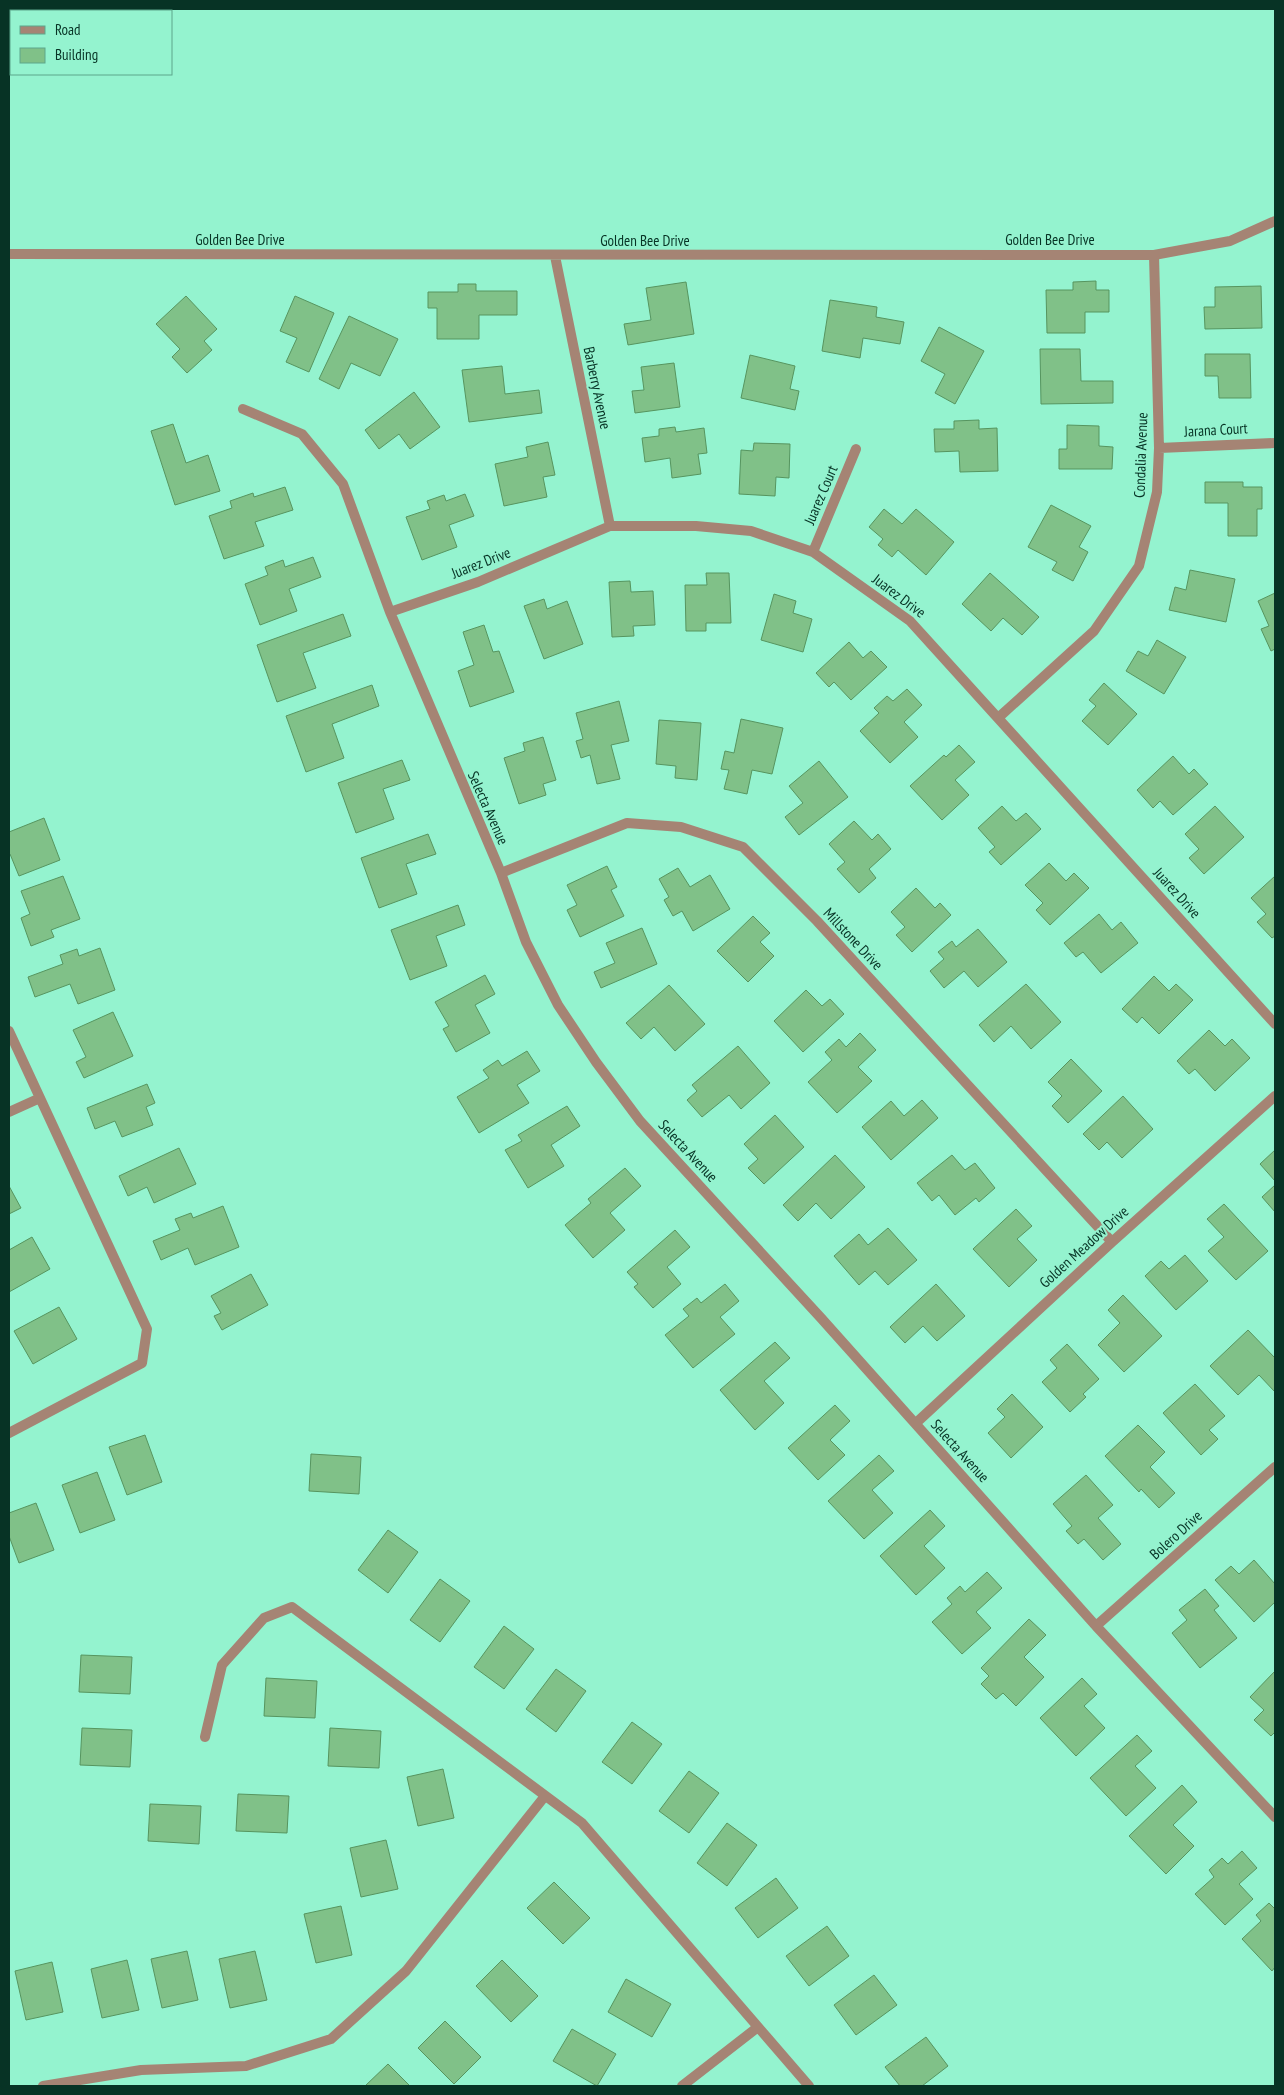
<svg xmlns="http://www.w3.org/2000/svg" width="1284" height="2095" viewBox="0 0 1284 2095" font-family="'PT Sans Narrow',sans-serif">
  <style>
    .building { fill: #80c188; stroke: #56955f }
    .lines { fill: none; stroke-linecap: round; stroke-linejoin: round }
    .minor { stroke: #a58474; stroke-width: 10 }
    .labels { text-anchor: middle; stroke-width: 4; stroke-linejoin: round; paint-order: stroke }
    .street-label { font-size: 15px; fill: #073325; stroke: #94f3cf }
  </style>
  <rect width="100%" height="100%" fill="#94f3cf"/>
  <path class="building" d="M1096,281v9h13v22h-24v21h-38l-1,-43h27v-8z
    M686,282l8,52 -66,11 -4,-21 27,-4 -5,-32z
    M458,284h18v7h41v24h-38v24h-42v-31h-9v-16h30z
    M1261,286l1,42 -57,1 -1,-22h11v-20z
    M186,296l31,33 -13,12 8,9 -25,23 -15,-16 8,-8 -24,-25z
    M295,296l39,17 -25,59 -23,-10 11,-24 -17,-7z
    M830,300l47,7 -1,10 28,5 -4,22 -37,-6 -3,20 -38,-7z
    M349,316l49,23 -18,37 -29,-13 -12,26 -20,-10z
    M939,327l45,24 -29,53 -20,-11 10,-19 -24,-13z
    M1040,349h40l1,32h32v22l-72,1z
    M1205,354h45l1,44h-32l-1,-22h-13z
    M750,355l45,11 -5,23 9,2 -4,19 -54,-12z
    M674,363l6,44 -45,6 -3,-22 12,-1 -3,-23z
    M502,366l3,28 34,-4 3,23 -73,9 -7,-52z
    M414,392l26,35 -30,22 -11,-15 -20,15 -14,-19z
    M979,420v9l18,-1 1,43 -38,1 -1,-21 -24,1 -1,-23h20v-8z
    M173,424l13,39 22,-8 12,36 -45,14 -24,-74z
    M1067,425l32,1v20l14,1 -1,22h-53v-20h8z
    M675,427l1,5 28,-4 3,25 -9,1 3,20 -29,4 -2,-20 -25,4 -3,-24 17,-2v-7z
    M548,442l7,33 -12,2 4,20 -43,9 -9,-42 33,-7 -2,-10z
    M754,443l36,1 -1,34 -13,-1 -1,19 -36,-2 2,-44 12,1z
    M1205,482h38v5h19v22h-5v27h-29v-33h-23z
    M285,487l8,23 -38,12 9,24 -40,13 -15,-43 23,-8 -2,-7 23,-8 1,4z
    M465,494l9,22 -25,9 8,22 -35,13 -16,-43 24,-8 -3,-8 17,-6 2,6z
    M1051,505l40,21 -12,21 9,5 -15,29 -21,-11 5,-8 -29,-15z
    M884,509l18,15 14,-15 38,33 -28,33 -28,-25 -6,7 -14,-12 5,-6 -14,-12z
    M313,557l8,20 -32,12 8,22 -37,14 -15,-41 23,-9 -3,-8 18,-7 2,7z
    M1190,570l45,9 -9,43 -57,-12 6,-23 11,3z
    M706,573h23l2,50h-25v8h-20l-1,-46h22z
    M990,573l49,44 -17,18 -19,-17 -12,13 -29,-27z
    M630,581l1,11 22,-1 2,34 -22,1 1,10 -22,1 -3,-55z
    M1275,593v56l-4,2 -10,-22 8,-3 -11,-25z
    M774,594l22,7 -3,12 19,6 -9,33 -42,-12z
    M544,599l3,10 20,-8 16,43 -39,15 -20,-53z
    M343,614l8,22 -48,17 13,35 -39,14 -20,-57z
    M484,625l9,27 6,-1 15,41 -44,15 -12,-36 16,-6 -11,-33z
    M1157,640l29,17 -22,37 -38,-23 12,-20 10,5z
    M849,642l14,16 8,-7 16,16 -36,33 -17,-18 -5,5 -13,-14z
    M1104,683l33,31 -29,31 -26,-24 14,-15 -7,-6z
    M372,685l7,21 -47,18 12,34 -38,14 -20,-56z
    M907,689l15,16 -18,17 14,15 -28,26 -30,-32 19,-18 -5,-5 13,-12 6,5z
    M619,701l10,40 -18,4 9,34 -23,5 -7,-29 -9,3 -5,-17 7,-2 -7,-26z
    M741,719l42,9 -11,46 -20,-4 -5,24 -23,-5 5,-19 -8,-1 4,-18 9,2z
    M659,720l42,3 -4,57 -22,-2 1,-12 -20,-2z
    M543,737l13,43 -13,4 3,11 -27,9 -15,-46 21,-7 -2,-8z
    M959,745l16,17 -20,18 14,15 -27,25 -32,-34 34,-31 2,2z
    M1173,756l16,18 5,-5 14,15 -35,31 -13,-14 -7,7 -16,-18z
    M402,760l8,20 -27,9 11,30 -38,14 -18,-50z
    M819,761l29,36 -49,38 -14,-18 18,-14 -14,-17z
    M1002,806l14,15 10,-8 15,16 -40,36 -12,-13 6,-5 -17,-19z
    M1215,806l29,31 -40,37 -15,-16 10,-9 -14,-15z
    M44,818l16,42 -41,16 -9,-22 -1,1v-23z
    M854,821l18,19 6,-6 13,15 -22,20 7,9 -17,15 -22,-24 8,-7 -16,-18z
    M428,834l8,20 -30,10 11,30 -38,14 -18,-50z
    M1049,863l17,18 8,-8 15,15 -39,37 -14,-15 7,-7 -18,-18z
    M607,866l10,21 -6,3 13,26 -44,21 -13,-27 10,-5 -10,-20z
    M678,868l12,19 20,-12 20,34 -37,22 -11,-20 -9,5 -9,-16 5,-3 -10,-18z
    M63,876l17,43 -29,11 3,7 -23,9 -10,-28 9,-4 -9,-23z
    M1275,876v60l-3,2 -15,-16 9,-8 -15,-16z
    M916,888l19,20 5,-5 11,12 -39,37 -16,-17 9,-8 -14,-15z
    M458,905l7,20 -29,11 11,30 -37,14 -19,-50z
    M1099,914l13,16 9,-8 17,21 -37,30 -18,-21 -7,5 -12,-14z
    M753,916l17,17 -10,9 14,14 -26,26 -31,-31z
    M642,928l15,36 -56,24 -7,-16 21,-9 -9,-20z
    M978,929l29,33 -29,25 -14,-16 -20,17 -14,-17 14,-12 -6,-7 14,-11 4,6z
    M100,948l15,42 -37,14 -8,-20 -35,13 -7,-20 35,-13 -3,-9 17,-6 2,7z
    M485,975l10,19 -20,11 15,28 -34,19 -13,-23 6,-3 -14,-24z
    M1154,976l15,15 7,-7 17,16 -34,34 -17,-17 -5,6 -15,-14z
    M1026,984l35,38 -30,27 -20,-23 -17,16 -15,-17z
    M669,985l36,39 -30,27 -21,-24 -13,12 -15,-16z
    M806,990l16,16 8,-7 14,15 -41,38 -29,-31z
    M113,1012l20,44 -49,22 -8,-16 10,-5 -13,-27z
    M1209,1030l16,16 7,-7 18,19 -35,33 -20,-22 -6,5 -12,-13z
    M860,1033l16,17 -18,17 14,14 -35,32 -29,-31 24,-22 -7,-8 14,-13 7,8z
    M738,1046l32,37 -29,26 -12,-14 -27,22 -15,-17 10,-9 -5,-6z
    M527,1051l13,20 -23,14 12,18 -50,30 -22,-36 32,-19 -6,-8 15,-10 4,6z
    M1071,1059l31,32 -34,32 -16,-17 10,-10 -14,-14z
    M147,1084l8,19 -9,4 7,18 -31,12 -7,-16 -20,8 -8,-21z
    M1123,1096l30,33 -31,29 -15,-16 -8,8 -16,-16z
    M922,1100l16,18 -47,42 -29,-33 29,-26 13,15z
    M567,1106l13,20 -29,19 13,21 -36,22 -23,-38 17,-9 -4,-6z
    M775,1115l29,32 -40,37 -16,-16 10,-9 -14,-15z
    M179,1148l17,36 -42,19 -7,-16 -19,9 -9,-20z
    M1275,1150v31l-15,-17z
    M835,1155l30,32 -34,32 -15,-16 -18,18 -15,-16z
    M952,1155l13,15 10,-7 20,25 -16,14 -3,-4 -21,17 -16,-20 -7,6 -15,-18z
    M625,1168l16,18 -31,27 15,17 -32,28 -28,-33 26,-22 -3,-4z
    M1275,1185v27l-13,-15z
    M9,1186l12,22 -12,6z
    M1224,1204l44,47 -32,29 -28,-29 16,-14 -17,-18z
    M223,1206l16,41 -44,18 -7,-17 -27,12 -8,-19 27,-11 -5,-11 16,-6 2,5z
    M1016,1209l16,17 -15,13 20,21 -28,27 -36,-38z
    M888,1228l29,32 -29,25 -13,-14 -16,14 -25,-29 25,-22 9,11z
    M675,1230l15,17 -23,20 14,17 -28,24 -19,-21 4,-3 -11,-12z
    M32,1237l18,32 -41,23v-42z
    M1185,1255l23,26 -32,29 -31,-34 16,-15 8,8z
    M251,1274l17,31 -46,25 -8,-14 7,-3 -10,-17z
    M725,1284l14,17 -19,16 15,17 -42,34 -28,-33 24,-19 -6,-7 14,-11 4,5z
    M936,1284l29,32 -28,25 -14,-15 -18,17 -15,-16z
    M1123,1295l39,41 -38,36 -26,-27 22,-22 -12,-13z
    M59,1307l18,32 -44,25 -19,-33z
    M1248,1330l27,28v34l-16,-17 -21,20 -28,-29z
    M775,1342l15,16 -26,23 20,22 -29,27 -35,-40z
    M1067,1344l32,35 -16,15 3,3 -16,15 -28,-30 15,-14 -7,-8z
    M1195,1384l30,32 -16,14 9,9 -17,16 -38,-42z
    M1012,1394l31,33 -32,31 -23,-25 17,-16 -8,-8z
    M835,1405l15,16 -20,19 15,15 -27,25 -30,-32z
    M1138,1425l27,27 -15,15 25,26 -16,15 -18,-19 -2,3 -34,-36z
    M145,1435l17,47 -35,13 -18,-48z
    M311,1454l50,3 -2,37 -50,-3z
    M879,1455l15,16 -22,19 21,23 -29,26 -36,-38z
    M97,1472l18,48 -35,13 -18,-48z
    M1086,1475l27,30 -15,13 23,26 -18,16 -19,-21 -6,5 -12,-13 6,-5 -19,-22z
    M36,1503l18,47 -35,13 -10,-27v-23z
    M930,1510l15,16 -21,20 21,22 -29,27 -36,-39z
    M388,1530l30,22 -30,41 -30,-23z
    M1254,1560l21,24v18l-21,20 -39,-42 16,-14 8,8z
    M987,1572l15,16 -26,24 15,16 -29,26 -30,-32 20,-18 -5,-6 13,-12 5,6z
    M440,1579l30,22 -30,41 -30,-22z
    M1205,1589l14,17 -5,4 23,28 -37,30 -28,-35 15,-13 -8,-10z
    M1029,1619l17,16 -22,22 20,20 -28,29 -13,-13 -7,6 -15,-15 8,-8 -8,-8z
    M504,1626l30,23 -30,40 -30,-22z
    M81,1655l51,2 -2,37 -51,-2z
    M556,1669l30,22 -30,41 -30,-23z
    M1275,1671v61l-4,4 -17,-16 10,-10 -14,-13z
    M266,1678l51,3 -2,37 -51,-2z
    M1082,1678l15,16 -13,12 21,22 -29,28 -36,-38z
    M632,1722l30,22 -30,40 -30,-22z
    M82,1728l50,2 -2,37 -50,-2z
    M330,1728l51,3 -2,37 -51,-2z
    M1137,1735l15,16 -17,15 21,22 -30,28 -36,-38z
    M443,1769l11,49 -36,8 -11,-49z
    M689,1771l30,22 -30,40 -30,-22z
    M1182,1785l15,17 -24,23 21,21 -28,28 -37,-38z
    M238,1794l51,2 -2,37 -51,-2z
    M150,1804l51,2 -2,38 -51,-3z
    M727,1823l30,22 -30,41 -30,-23z
    M386,1840l12,49 -37,8 -11,-49z
    M1242,1851l15,17 -18,16 14,15 -28,26 -30,-31 19,-17 -5,-7 13,-12 6,6z
    M776,1878l22,30 -40,30 -23,-30z
    M554,1882l36,36 -27,26 -36,-36z
    M1269,1903l6,6v58l-3,4 -30,-32 19,-18 -5,-6z
    M341,1906l11,49 -36,8 -12,-49z
    M827,1926l22,30 -40,30 -23,-30z
    M187,1951l11,49 -36,8 -11,-49z
    M255,1951l12,49 -37,8 -11,-49z
    M127,1960l12,50 -37,8 -11,-49z
    M502,1960l36,36 -27,26 -35,-36z
    M52,1962l11,50 -37,8 -11,-49z
    M874,1975l23,30 -41,30 -22,-30z
    M626,1979l45,25 -19,33 -44,-25z
    M445,2021l36,36 -27,27 -36,-36z
    M572,2029l44,25 -19,32 -44,-25z
    M926,2037l22,29 -26,20h-22l-15,-19z
    M388,2064l22,22h-45z"/>
  <g class="lines">
    <path class="minor" d="M9,254l1145,1 76,-14 45,-20
      M555,256l55,270
      M243,409l59,25 41,50 47,128 111,261 25,69 32,63 38,57 44,59 181,197 275,308 179,191
      M1159,448l116,-5
      M813,552l43,-103
      M390,612l88,-30 132,-56h86l55,5 62,21 97,69 365,403
      M998,718l96,-87 45,-65 18,-74 2,-44 -5,-193
      M501,873l126,-50 54,4 62,20 74,74 295,321
      M9,1031l138,298 -5,34 -133,70
      M9,1112l31,-14
      M916,1423l196,-181 163,-146
      M1096,1626l179,-159
      M205,1737l17,-72 42,-47 28,-11 290,216 227,263
      M43,2086l98,-16 105,-4 85,-27 75,-68 139,-175
      M682,2086l76,-59"/>
  </g>
  <g class="labels">
    <g class="street-label">
      <text x="240" y="245">Golden Bee Drive</text>
      <text x="1050" y="245">Golden Bee Drive</text>
      <text x="645" y="246">Golden Bee Drive</text>
      <text transform="translate(597 388) rotate(78)" y="5">Barberry Avenue</text>
      <text transform="translate(1216 430) rotate(-3)" y="5">Jarana Court</text>
      <text transform="translate(1141 455) rotate(-88)" y="5">Condalia Avenue</text>
      <text transform="translate(821 495) rotate(-67)" y="5">Juarez Court</text>
      <text transform="translate(481 563) rotate(-21)" y="5">Juarez Drive</text>
      <text transform="translate(899 596) rotate(37)" y="5">Juarez Drive</text>
      <text transform="translate(488 808) rotate(66)" y="5">Selecta Avenue</text>
      <text transform="translate(1177 893) rotate(48)" y="5">Juarez Drive</text>
      <text transform="translate(853 939) rotate(47)" y="5">Millstone Drive</text>
      <text transform="translate(688 1151) rotate(47)" y="5">Selecta Avenue</text>
      <text transform="translate(1084 1247) rotate(-42)" y="5">Golden Meadow Drive</text>
      <text transform="translate(960 1451) rotate(48)" y="5">Selecta Avenue</text>
      <text transform="translate(1176 1535) rotate(-42)" y="5">Bolero Drive</text>
    </g>
  </g>
  <rect width="1284" height="2095" fill="none" stroke="#073325" stroke-width="20"/>
  <rect x="10" y="10" width="162" height="65" fill="#94f3cf" stroke="#5ca68b"/>
  <rect x="20" y="26" width="25" height="8" fill="#a58474" stroke="#5ca68b"/>
  <text x="55" y="35" font-size="15" fill="#073325">Road</text>
  <rect x="20" y="48" width="25" height="15" fill="#80c188" stroke="#5ca68b"/>
  <text x="55" y="60" font-size="15" fill="#073325">Building</text>
</svg>
